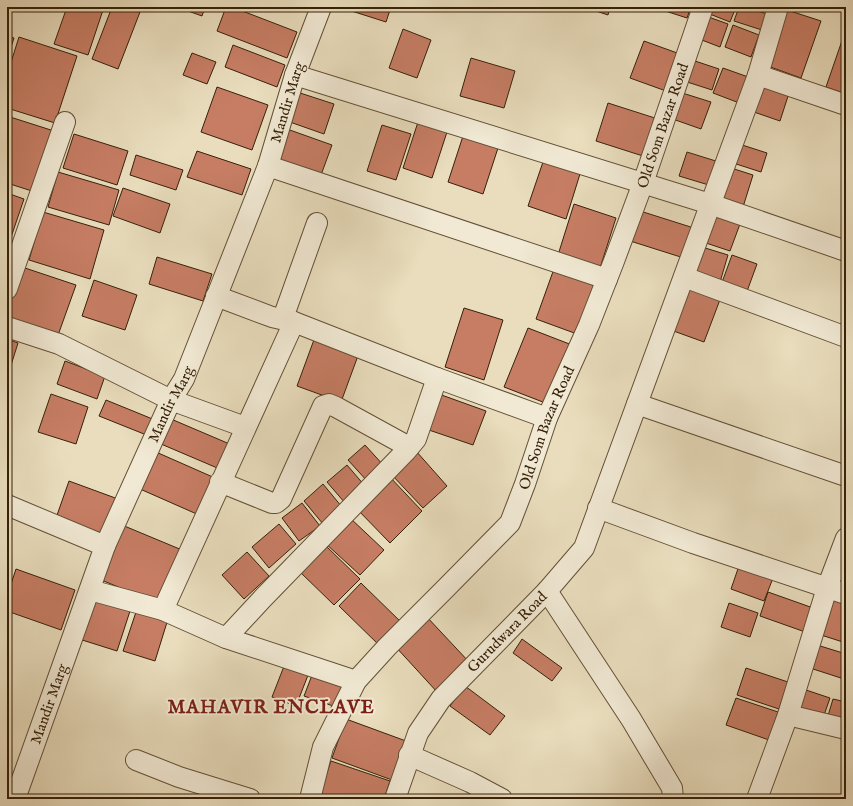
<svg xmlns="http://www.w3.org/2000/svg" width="853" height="806" viewBox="0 0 853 806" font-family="'IM FELL English',serif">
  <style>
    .building { fill: #c67d64; stroke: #362109 }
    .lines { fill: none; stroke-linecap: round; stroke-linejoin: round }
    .minor-casing { stroke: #635036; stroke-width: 22 }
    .minor { stroke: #f1e9d4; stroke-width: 20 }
    .labels { text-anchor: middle; stroke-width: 4; stroke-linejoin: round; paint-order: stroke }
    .street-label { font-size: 15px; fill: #362109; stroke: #f1e9d4 }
    .district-label { font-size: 19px; font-weight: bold; letter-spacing: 1px; fill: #7a1f14; stroke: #f1e9d4 }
  </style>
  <rect width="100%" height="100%" fill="#e9ddbd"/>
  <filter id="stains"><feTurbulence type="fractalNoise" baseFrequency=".005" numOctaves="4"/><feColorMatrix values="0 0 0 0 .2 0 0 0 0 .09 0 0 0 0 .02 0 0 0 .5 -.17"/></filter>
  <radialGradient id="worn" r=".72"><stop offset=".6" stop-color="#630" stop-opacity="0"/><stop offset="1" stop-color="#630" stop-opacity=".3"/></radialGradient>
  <path class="building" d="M67,7h37l-16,48 -34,-11z
    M112,7h16l12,5 -22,57 -26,-10z
    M177,7h28l-3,9z
    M226,7h6l65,25 -10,26 -70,-27z
    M339,7h52l-5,15z
    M584,7h26l-2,8z
    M653,7h38l-4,11z
    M704,7h32l-6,15 -28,-11z
    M739,7h7l24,8 -5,16 -31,-10z
    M781,8l40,13 -20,57 -39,-14z
    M703,15l25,9 -8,23 -26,-10z
    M733,25l26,10 -8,22 -26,-10z
    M403,29l28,11 -14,38 -28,-10z
    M846,29v65l-20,-7z
    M7,36l7,2 -7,22z
    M19,37l58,19 -22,67 -48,-15v-33z
    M644,41l36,13 -14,37 -36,-13z
    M233,45l52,20 -8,22 -52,-20z
    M192,53l24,9 -9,22 -24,-9z
    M471,58l44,13 -11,37 -44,-12z
    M689,59l30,10 -7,21 -31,-10z
    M723,68l28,10 -9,26 -29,-11z
    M761,80l29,10 -10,31 -29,-10z
    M217,87l51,18 -16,45 -51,-18z
    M676,91l35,11 -10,27 -34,-12z
    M297,92l37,12 -10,30 -37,-13z
    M608,103l50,16 -12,38 -50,-16z
    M7,116l47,15 -19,61 -28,-9z
    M418,122l29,10 -15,46 -29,-10z
    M382,125l29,9 -15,46 -29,-9z
    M287,129l45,16 -11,30 -45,-15z
    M74,134l54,17 -11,34 -54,-17z
    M463,136l35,12 -15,46 -35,-12z
    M736,143l31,10 -6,19 -31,-10z
    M197,151l54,18 -9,26 -55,-18z
    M687,152l32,10 -7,24 -33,-10z
    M136,155l47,15 -7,20 -46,-15z
    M543,162l37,12 -14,45 -38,-13z
    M728,167l25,8 -10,32 -26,-8z
    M58,172l61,18 -10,35 -61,-18z
    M123,188l47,16 -10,29 -47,-17z
    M7,193l17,6 -17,50z
    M574,204l42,14 -16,50 -42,-13z
    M637,210l60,19 -10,30 -60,-19z
    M43,212l61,18 -14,49 -61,-19z
    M715,215l25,9 -10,27 -24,-8z
    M702,247l26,8 -8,27 -27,-8z
    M732,255l25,9 -11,30 -25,-9z
    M157,257l55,17 -9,27 -54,-17z
    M19,266l57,19 -19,53 -50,-17v-21z
    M555,266l41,15 -19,53 -41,-15z
    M94,280l43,15 -12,35 -43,-14z
    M684,284l37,13 -17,45 -36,-13z
    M464,308l39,12 -19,60 -39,-13z
    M528,328l44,17 -24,59 -44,-17z
    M315,337l44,16 -18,49 -44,-16z
    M7,339l11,4 -11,35z
    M65,361l40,15 -8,23 -40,-15z
    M436,393l50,18 -13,34 -50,-17z
    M51,394l37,13 -12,37 -38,-12z
    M106,400l49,20 -6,16 -50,-20z
    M171,419l61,26 -10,25 -61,-26z
    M365,445l20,22 -17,15 -20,-22z
    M416,451l31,35 -24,22 -32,-34z
    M156,452l59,26 -16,37 -59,-26z
    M347,465l18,21 -20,17 -18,-21z
    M388,475l34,36 -32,32 -35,-36z
    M69,481l49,18 -13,37 -49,-18z
    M323,484l19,23 -19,17 -19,-23z
    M302,503l18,23 -21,15 -17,-23z
    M349,517l35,33 -24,25 -35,-32z
    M279,524l17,20 -27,24 -17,-21z
    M122,525l60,25 -23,54 -60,-25z
    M325,545l35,34 -26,26 -35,-34z
    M247,552l22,24 -25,23 -22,-24z
    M741,560l34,13 -11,28 -33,-12z
    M16,569l59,21 -14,40 -54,-19v-15z
    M361,583l42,41 -22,23 -42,-41z
    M768,592l48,17 -8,24 -48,-17z
    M92,596l39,12 -14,43 -38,-12z
    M833,597l13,5v41l-25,-8z
    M729,603l29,10 -8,24 -29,-10z
    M137,609l31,10 -13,42 -32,-10z
    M426,616l44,47 -32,30 -44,-48z
    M522,639l40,29 -10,13 -39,-28z
    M817,645l29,9v20l-2,5 -34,-11z
    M286,661l24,9 -14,36 -24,-9z
    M746,668l42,14 -9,27 -42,-14z
    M314,670l32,12 -10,25 -32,-11z
    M465,686l40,30 -15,19 -40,-29z
    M803,689l27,9 -8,23 -27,-9z
    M736,698l42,14 -9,28 -43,-15z
    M833,699l13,3v23l-19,-6z
    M346,719l60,22 -14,39 -60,-22z
    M331,761l59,20 -6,18h-66z"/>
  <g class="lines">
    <g class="minor-casing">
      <g id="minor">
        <path d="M295,75l415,129 136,47"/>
        <path d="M758,75l88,30"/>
        <path d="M268,166l339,113"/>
        <path d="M684,277l162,60"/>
        <path d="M7,289l58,-167"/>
        <path d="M216,296l56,21 22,5 143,56 110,40"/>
        <path d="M283,318l34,-95"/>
        <path d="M7,327l52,17 112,56 74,27"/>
        <path d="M637,404l209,72"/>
        <path d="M220,482l52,21h4l5,-4 42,-93 6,-2 7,3 73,40"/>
        <path d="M7,505l98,41"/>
        <path d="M598,508l95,35 153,51"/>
        <path d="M90,590l73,20 63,28 130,43"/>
        <path d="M547,591l84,128 41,69 1,11"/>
        <path d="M163,610l131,-288"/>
        <path d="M226,638l38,-41 142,-146 10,-12 21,-61"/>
        <path d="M788,715l58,14"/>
        <path d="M409,755l61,27 32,17"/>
        <path d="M136,760l43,17 71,22"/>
        <path id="s1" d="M15,799l90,-253 66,-146 13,-21 84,-213 27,-91 26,-68"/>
        <path id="s2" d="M310,799l13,-52 33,-66 31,-34 59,-59 64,-65 15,-39 22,-66 42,-93 25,-64 29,-78 60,-176"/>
        <path id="s3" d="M395,799l23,-66 23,-34 106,-108 37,-43 174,-473 20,-68"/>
        <path d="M757,799l31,-84 39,-127 19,-50"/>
      </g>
    </g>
    <use href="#minor" class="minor"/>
  </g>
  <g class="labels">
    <g class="street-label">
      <text dy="5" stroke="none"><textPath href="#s1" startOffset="749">Mandir Marg</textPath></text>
      <text dy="5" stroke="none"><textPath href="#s2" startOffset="774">Old Som Bazar Road</textPath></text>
      <text dy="5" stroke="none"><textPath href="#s1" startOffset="425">Mandir Marg</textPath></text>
      <text dy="5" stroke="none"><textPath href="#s2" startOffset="450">Old Som Bazar Road</textPath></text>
      <text dy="5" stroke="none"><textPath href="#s3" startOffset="205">Gurudwara Road</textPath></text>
      <text dy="5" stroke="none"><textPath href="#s1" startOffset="101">Mandir Marg</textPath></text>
    </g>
    <g class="district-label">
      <text x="271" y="713">MAHAVIR ENCLAVE</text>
    </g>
  </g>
  <rect width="853" height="806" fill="none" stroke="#e9ddbd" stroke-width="24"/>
  <rect x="8" y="8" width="837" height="790" fill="none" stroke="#362109" stroke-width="2"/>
  <rect x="12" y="12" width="829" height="782" fill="none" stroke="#362109"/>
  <rect width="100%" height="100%" filter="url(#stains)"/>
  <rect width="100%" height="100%" fill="url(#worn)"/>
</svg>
